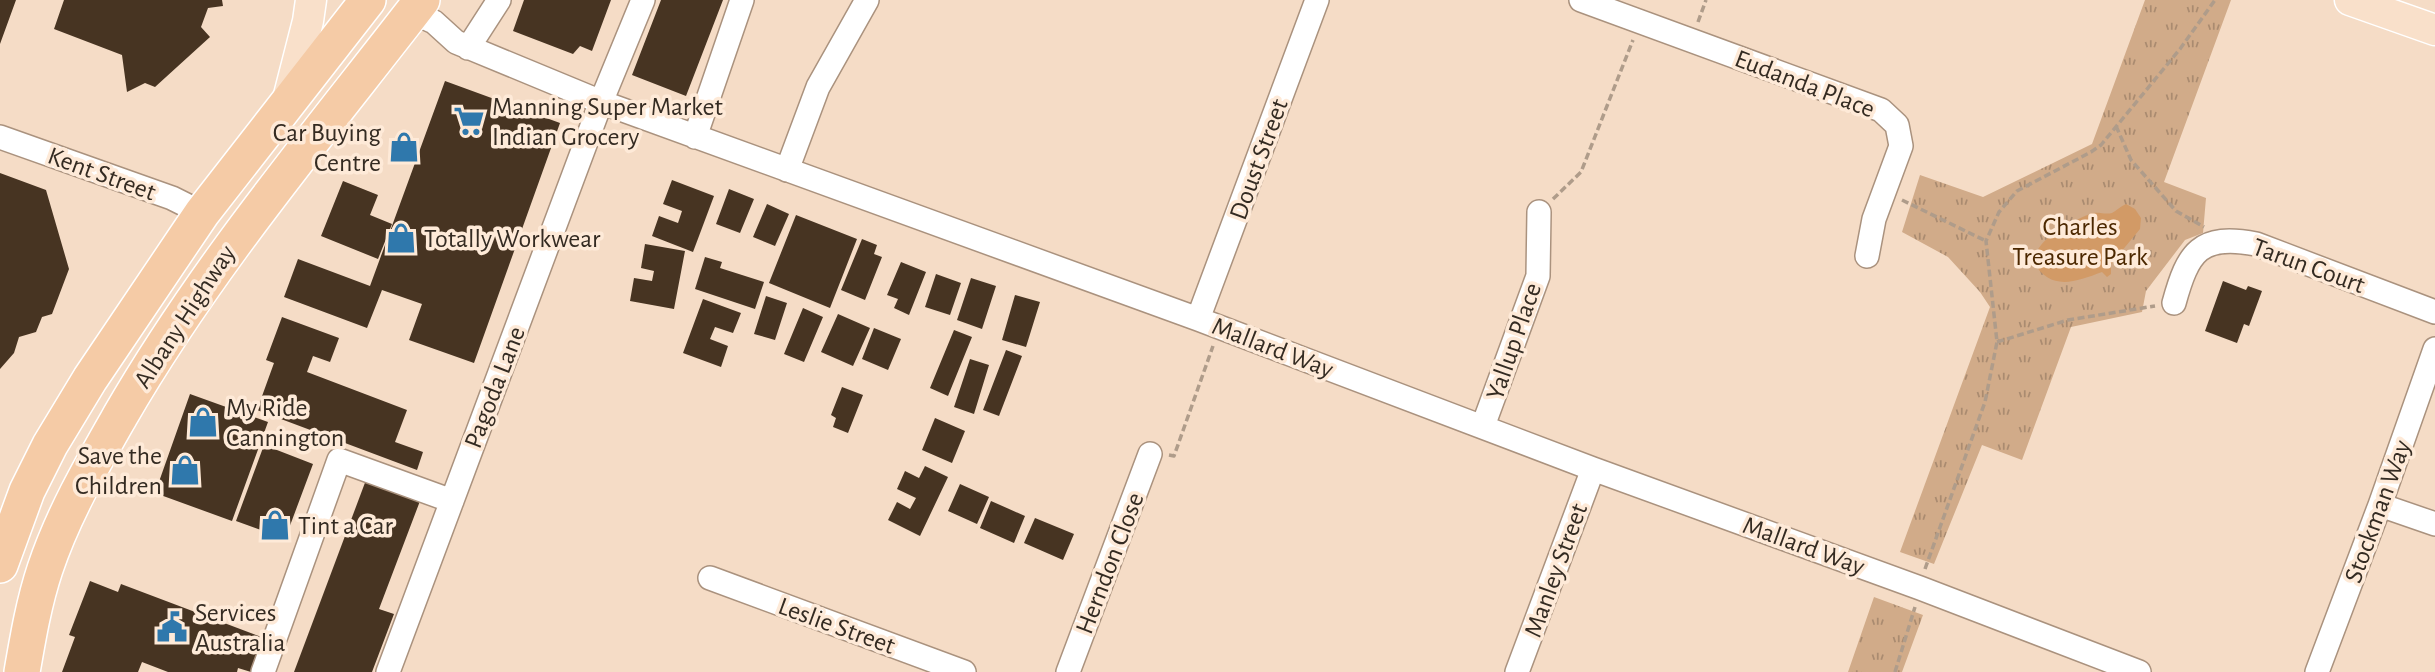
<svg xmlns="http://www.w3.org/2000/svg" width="2435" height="672" viewBox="0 0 2435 672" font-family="'Alegreya Sans',sans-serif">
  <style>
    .park { fill: url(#park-tufts) }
    .water { fill: #d29a66 }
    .building { fill: #473422 }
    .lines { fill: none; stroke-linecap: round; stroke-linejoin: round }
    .minor-casing { stroke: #aa927e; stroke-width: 26 }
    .major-casing { stroke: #fff; stroke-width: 33 }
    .highway-casing { stroke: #fff; stroke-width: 38 }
    .path { stroke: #af9c8a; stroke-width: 3.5; stroke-dasharray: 7 3.5; stroke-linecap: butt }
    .minor { stroke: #fff; stroke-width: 23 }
    .major { stroke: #f9e0ca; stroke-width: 30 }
    .highway { stroke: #f5cba6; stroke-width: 35 }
    .labels { text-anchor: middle; stroke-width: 7; stroke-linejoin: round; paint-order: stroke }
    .street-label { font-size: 26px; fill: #342b22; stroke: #feead8 }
    .poi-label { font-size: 26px; fill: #342b22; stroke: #feead8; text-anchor: start }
    .park-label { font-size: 26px; fill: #4c2800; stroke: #feead8 }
  </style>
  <defs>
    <pattern id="park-tufts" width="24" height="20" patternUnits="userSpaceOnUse" patternTransform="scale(1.75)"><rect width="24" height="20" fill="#d1ab89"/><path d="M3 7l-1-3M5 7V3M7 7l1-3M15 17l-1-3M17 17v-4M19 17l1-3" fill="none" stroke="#aa8b70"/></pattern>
  </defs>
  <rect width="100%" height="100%" fill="#f5dcc6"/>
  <path class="park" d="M2145,0h86l-67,182 42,16 -3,35 -18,7 -39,51 -4,21 -71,15 -49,133 -40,-15 -48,119 -34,-12 90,-245 -10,-15 -32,-35 -46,-25 18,-57 63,22 109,-53z
    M1874,597l49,18 -21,57h-54z"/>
  <path class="water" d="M2126,204l9,5 6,9 -1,11 -29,35v10l-4,3 -5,-5c-27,10 -52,20 -69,-11 6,-24 35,-38 57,-47 7,-3 15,1 22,-1 4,-2 9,-7 14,-9z"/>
  <path class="building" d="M0,0h16l-16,44z
    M64,0h158l1,6 -15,2 -7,19 9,10 -55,50 -10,-4 -18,9 -5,-37 -68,-26z
    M524,0h87l-19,51 -12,-5 -7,8 -60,-23z
    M661,0h62l-37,96 -54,-21z
    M445,81l115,42 -86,240 -65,-23 13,-36 -40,-14 -15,38 -83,-31 14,-38 72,27z
    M0,173l46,17 23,79 -17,45 -10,3 -6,15 -17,5 -5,16 -14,16z
    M672,180l42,16 -21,56 -41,-16 7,-20 19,7 4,-12 -19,-7z
    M343,181l35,14 -8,20 22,9 -14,35 -57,-23z
    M729,189l25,10 -14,34 -24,-9z
    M767,204l22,10 -14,32 -22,-9z
    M796,215l61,24 -27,69 -61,-25z
    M862,239l15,6 -3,9 8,3 -17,43 -24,-10z
    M645,244l40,7 -11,58 -44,-8 4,-23 18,3 2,-10 -13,-3z
    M705,257l17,5 -2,6 44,14 -9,27 -60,-20z
    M901,262l25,10 -17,43 -15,-7 4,-9 -11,-4z
    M936,274l25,9 -11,32 -25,-8z
    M971,278l25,8 -14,43 -25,-9z
    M2223,281l23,9 2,-4 14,5 -13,35 -5,-2 -7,19 -32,-12z
    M1015,295l25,7 -14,45 -24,-7z
    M766,296l21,7 -12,37 -21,-6z
    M703,299l38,14 -8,20 -18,-6 -5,12 18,7 -7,21 -38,-14z
    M803,308l20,9 -19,45 -20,-8z
    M838,314l32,14 -17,38 -32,-14z
    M282,317l57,21 -9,24 -17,-6 -6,16 100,38 -12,32 28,10 -6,18 -160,-60 17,-47 -8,-3z
    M874,328l27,11 -13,31 -26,-11z
    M954,330l18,7 -24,59 -18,-8z
    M1006,350l16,6 -23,60 -16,-6z
    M970,359l19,6 -15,49 -20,-7z
    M842,387l21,8 -15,38 -15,-6 3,-9 -5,-3z
    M190,394l78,28 -36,99 -77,-28z
    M935,418l30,13 -13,32 -30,-13z
    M264,445l49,19 -28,75 -49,-18z
    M925,466l23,11 -28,59 -32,-16 9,-18 13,7 6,-11 -19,-9 8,-18 14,7z
    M366,480l54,21 -41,108 15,5 -22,58h-78z
    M960,484l29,13 -12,27 -29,-13z
    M991,501l34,15 -11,27 -34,-15z
    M1035,518l39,16 -11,26 -39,-17z
    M90,581l28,11 3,-8 143,54 -13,34 -13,-4 -1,4h-69l-26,-10 -4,10h-76l13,-35 -6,-2z"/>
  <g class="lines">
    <g class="minor-casing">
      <path id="minor" d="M1581,0l300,110 16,15 4,21 -27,73 -7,37
        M412,12l22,10 22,20 145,60 597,217 395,150 327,119 219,84
        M468,48l31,-48
        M0,137l172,61 30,15
        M695,137l47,-137
        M787,170l31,-83 49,-87
        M2174,303c14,-51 26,-70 82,-59l179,68
        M1198,319l119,-319
        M1483,426l55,-150 1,-64
        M2380,505l55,19
        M710,578l254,94
        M263,672l76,-212 113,41
        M388,672l213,-570 42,-102
        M1068,672l82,-218
        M1517,672l76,-203
        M2317,672l63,-167 55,-156"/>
    </g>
    <g class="major-casing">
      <path id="major" d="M2350,0l85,30
        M287,103l21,-82 3,-21"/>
    </g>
    <g class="highway-casing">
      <path id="highway" d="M0,565l27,-74 23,-46 40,-66 112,-166 166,-213
        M22,672c6,-35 12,-70 23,-103 18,-54 47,-104 75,-153 86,-149 197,-280 302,-416"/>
    </g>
    <path class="path" d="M1698,22l8,-22
      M2116,126l15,34 45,51 28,16
      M1553,199l28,-27 52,-132
      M1902,200l84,41
      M1997,342l71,-22 87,-14
      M1169,455l5,1 39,-110
      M1925,569l60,-167 12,-60 -11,-101 13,-29 18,-21 74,-39 10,-7 79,-96 35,-49
      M1895,672l20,-65"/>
    <use href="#minor" class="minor"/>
    <use href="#major" class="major"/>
    <use href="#highway" class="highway"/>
  </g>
  <defs>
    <g id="supermarket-bare" transform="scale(2.415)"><path d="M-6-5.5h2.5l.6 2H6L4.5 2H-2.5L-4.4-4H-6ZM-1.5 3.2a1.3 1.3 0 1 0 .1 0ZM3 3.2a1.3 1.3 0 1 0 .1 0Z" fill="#2f78ac" stroke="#feead8" stroke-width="2.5" paint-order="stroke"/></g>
    <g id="shop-bare" transform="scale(2.415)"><path d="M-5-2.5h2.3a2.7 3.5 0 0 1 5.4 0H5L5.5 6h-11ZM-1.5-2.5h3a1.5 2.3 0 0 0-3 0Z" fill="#2f78ac" stroke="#feead8" stroke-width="2.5" paint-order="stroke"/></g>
    <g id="civic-bare" transform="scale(2.415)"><path d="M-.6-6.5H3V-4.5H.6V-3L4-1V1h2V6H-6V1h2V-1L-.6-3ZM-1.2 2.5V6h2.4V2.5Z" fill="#2f78ac" stroke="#feead8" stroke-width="2.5" paint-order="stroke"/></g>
  </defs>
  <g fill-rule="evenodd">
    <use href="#supermarket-bare" x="469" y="121"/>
    <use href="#shop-bare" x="404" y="147"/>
    <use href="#shop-bare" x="401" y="238"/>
    <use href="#shop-bare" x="203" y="422"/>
    <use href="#shop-bare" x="185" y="470"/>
    <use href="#shop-bare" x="275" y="525"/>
    <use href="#civic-bare" x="172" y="627"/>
  </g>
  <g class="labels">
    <g class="street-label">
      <text transform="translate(1805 83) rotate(21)" y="9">Eudanda Place</text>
      <text transform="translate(1258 159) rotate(-70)" y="9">Doust Street</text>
      <text transform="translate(102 173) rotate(20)" y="9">Kent Street</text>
      <text transform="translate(2309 265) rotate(20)" y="9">Tarun Court</text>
      <text transform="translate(184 316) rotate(-57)" y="9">Albany Highway</text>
      <text transform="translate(1513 341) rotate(-71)" y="9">Yallup Place</text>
      <text transform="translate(1273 347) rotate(21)" y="9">Mallard Way</text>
      <text transform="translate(494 387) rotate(-69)" y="9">Pagoda Lane</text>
      <text transform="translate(2377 511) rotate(-70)" y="9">Stockman Way</text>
      <text transform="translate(1804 545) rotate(20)" y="9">Mallard Way</text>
      <text transform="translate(1109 563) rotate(-69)" y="9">Herndon Close</text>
      <text transform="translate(1555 570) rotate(-70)" y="9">Manley Street</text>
      <text transform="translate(837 625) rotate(20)" y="9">Leslie Street</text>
    </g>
    <g class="poi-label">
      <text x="492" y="115">Manning Super Market<tspan x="492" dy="30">Indian Grocery</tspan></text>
      <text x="381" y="141" text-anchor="end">Car Buying<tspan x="381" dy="30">Centre</tspan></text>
      <text x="424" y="247">Totally Workwear</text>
      <text x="226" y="416">My Ride<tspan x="226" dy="30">Cannington</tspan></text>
      <text x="162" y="464" text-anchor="end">Save the<tspan x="162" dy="30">Children</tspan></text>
      <text x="298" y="534">Tint a Car</text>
      <text x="195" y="621">Services<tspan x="195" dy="30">Australia</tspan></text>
    </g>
    <g class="park-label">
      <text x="2080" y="235">Charles<tspan x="2080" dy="30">Treasure Park</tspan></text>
    </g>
  </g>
</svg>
